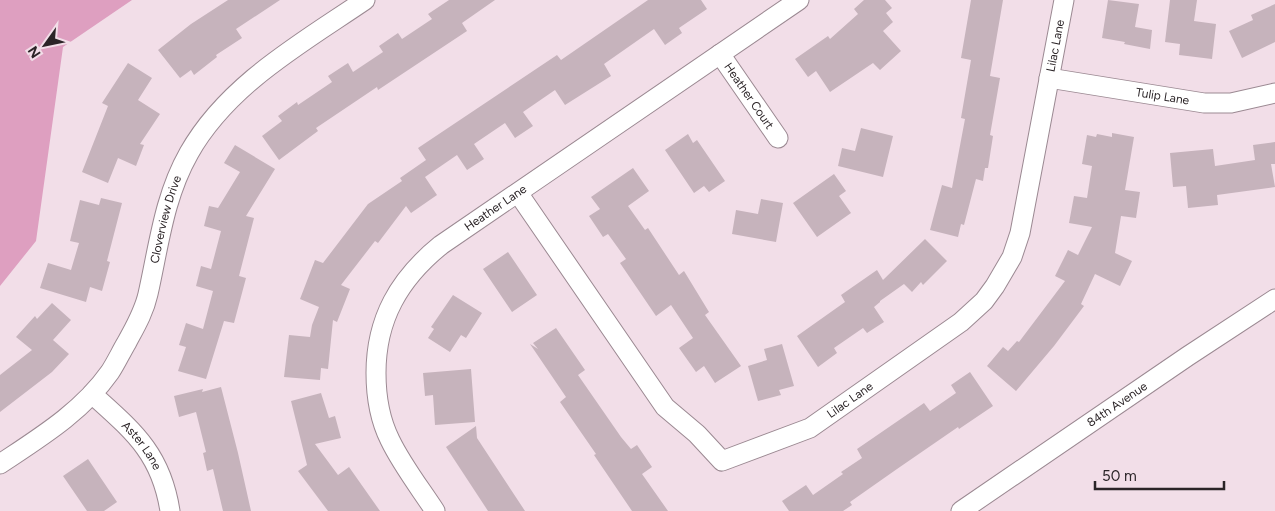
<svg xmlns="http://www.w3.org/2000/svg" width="1275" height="511" viewBox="0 0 1275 511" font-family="Figtree,sans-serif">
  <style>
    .green { fill: #de9fc0 }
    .building { fill: #c6b3bc }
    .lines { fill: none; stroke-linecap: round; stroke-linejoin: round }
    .street-casing { stroke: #9b8992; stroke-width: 21 }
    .street { stroke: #fff; stroke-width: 19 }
    .labels { text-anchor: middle; stroke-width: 4; stroke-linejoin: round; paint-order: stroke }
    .street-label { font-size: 12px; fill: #2b2427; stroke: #f2dee8 }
  </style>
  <rect width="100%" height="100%" fill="#f2dee8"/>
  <path class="green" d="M0,0h132l-69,47 -27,194 -36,45z"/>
  <path class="building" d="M228,0h52l-44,29 6,9 -26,17 1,2 -23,18 -3,-5 -11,8 -22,-28 33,-26z
    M449,0h46l-33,23 5,8 -89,59 -1,-3 -61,41 2,3 -39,29 -17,-24 20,-15 -4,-5 19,-14 1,3 34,-23 -4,-6 20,-13 5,9 30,-20 -4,-6 19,-13 4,6 30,-20 -4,-5z
    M648,0h53l6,9 -28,19 3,5 -17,12 -11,-16 -50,35 7,12 -46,29 -10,-15 -32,22 10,14 -18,12 -10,-15 -31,21 10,15 -17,11 -10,-15 -32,22 12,18 -26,18 -5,-7 -28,37 -3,-2 -34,44 9,4 -13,33 -4,-2 -5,49 -7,-1 -1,12 -36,-3 5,-42 21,2 2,-12 7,-18 -19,-8 15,-39 8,3 45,-59 34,-23 -2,-3 26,-18 -8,-12 139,-93 4,5z
    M864,0h21l7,8 -6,5 7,9 -10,9 18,20 -21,19 -7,-7 -43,29 -14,-21 -8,6 -13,-18 33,-23 2,3 28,-25 -4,-5z
    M971,0h32l-13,76 10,2 -10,57 3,1 -5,32h-3l-2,13 -7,-2 -12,46 -3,-1 -3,13 -28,-7 12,-45 10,3 13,-69 -4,-1 10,-58 -10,-2z
    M1108,0l31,4 -4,23 17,3 -2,19 -26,-5 1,-2 -23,-4z
    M1170,0h27l-3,21 22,3 -4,35 -33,-4 1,-11 -15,-2z
    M1275,4v38l-33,16 -13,-27 24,-11 -2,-5z
    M128,63l24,15 -14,22 22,14 -20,30 4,1 -8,21 -18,-8 -10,25 -26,-11 26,-66 -6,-3z
    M861,128l32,8 -10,41 -45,-11 4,-18 13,3z
    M1112,133l22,4 -9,53 15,2 -4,26 -15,-2 -6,37 17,8 -12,25 -25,-12 -14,30 3,2 -30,40 -38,45 -29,-25 16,-19 5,4 9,-10 2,1 46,-61 -10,-5 13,-26 10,5 14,-28 -23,-4 5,-27 13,2 5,-32 -10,-2 5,-29 9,2 1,-3 15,3z
    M688,134l5,9 4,-3 28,41 -16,11 -5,-6 -10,7 -29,-43z
    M1275,142v22h-4l4,23 -58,8 1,10 -30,3 -2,-22 -13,1 -3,-34 43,-4 2,17 40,-6 -2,-15z
    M235,145l40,24 -29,47 8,2 -15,58 7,2 -12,45 -10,-2 -18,58 -28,-8 8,-24 -7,-2 7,-22 17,6 10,-38 -17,-5 5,-20 10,3 10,-38 -17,-5 5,-20 9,2 22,-36 -16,-9z
    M633,168l16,23 -21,15 17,24 3,-2 31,47 5,-4 25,41 -4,3 36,51 -26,17 -11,-17 -8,6 -17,-24 14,-10 -22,-33 -15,11 -36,-53 6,-4 -18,-25 -5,3 -14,-21 11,-7 -9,-12z
    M834,174l12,17 -7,5 12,17 -34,24 -24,-34z
    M101,198l21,5 -15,58 3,1 -8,29 -12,-4 -4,15 -46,-14 8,-25 23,7 8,-27 -9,-2 10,-41 19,5z
    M761,199l22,4 -7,39 -44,-8 4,-24 22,4z
    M925,239l22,22 -24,24 -2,-3 -9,10 -8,-8 -24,17v1l-6,5 10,15 -17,11 -4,-5 -29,20 3,5 -19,14 -21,-31 48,-34 -4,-7 36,-25 6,10z
    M508,252l29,43 -25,17 -29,-43z
    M453,295l29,18 -16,25 -5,-3 -11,17 -22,-14 6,-9 -3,-2z
    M52,303l19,17 -18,20 16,14 -17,18 -52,40v-37l32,-25 -16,-13 19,-21 2,3z
    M556,328l29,42 -7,5 43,62 10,12 6,-4 15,22 -10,7 26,37h-36l-38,-56 2,-1 -36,-52 6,-5 -36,-53 8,5 -5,-6z
    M782,344l12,42 -15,4 2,5 -23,6 -10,-35 19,-6 -3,-11z
    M471,369l4,53 -40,3 -2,-30 -8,1 -2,-23z
    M970,372l23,34 -34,23 -1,-2 -61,42 -47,33 2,3 -9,6h-54l-7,-10 24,-16 7,10 30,-21 -2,-2 21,-14 -5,-9 67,-46 6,8 26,-18 -5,-8z
    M221,387l17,66 13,58h-28l-10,-42 -6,2 -4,-18 3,-1 -10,-40 -17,5 -5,-21 29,-7 -1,3z
    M321,393l8,25 6,-2 6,22 -26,6 23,31 11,-8 31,44h-52l-30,-40 9,-6 -16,-64z
    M476,426l1,12 48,73h-37l-42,-64z
    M88,459l29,43 -13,9h-17l-24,-35z"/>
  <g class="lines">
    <g class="street-casing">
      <g id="street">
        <path id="s1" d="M720,54l58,84"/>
        <path id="s2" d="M1049,78l155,25h27l44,-10"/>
        <path id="s3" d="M518,193l147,214 32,27 25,27 88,-33 151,-106 23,-21 11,-15 17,-29 8,-24 44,-233"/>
        <path id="s4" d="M92,394c41,37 69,59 78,117"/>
        <path id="s5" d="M0,464c39,-26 82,-52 110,-92 6,-9 11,-20 17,-30 8,-15 17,-30 21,-48 11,-49 16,-97 41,-141 39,-69 113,-110 176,-153"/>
        <path id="s6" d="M435,511c-15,-23 -33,-46 -45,-71 -10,-20 -14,-44 -14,-67 0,-54 23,-94 65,-128l358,-245"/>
        <path id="s7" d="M961,511l227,-155 87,-57"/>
      </g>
    </g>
    <use href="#street" class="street"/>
  </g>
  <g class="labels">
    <g class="street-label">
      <text dy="4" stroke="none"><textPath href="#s3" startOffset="916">Lilac Lane</textPath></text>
      <text dy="4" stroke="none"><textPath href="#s1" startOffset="51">Heather Court</textPath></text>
      <text dy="4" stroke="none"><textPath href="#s2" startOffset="115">Tulip Lane</textPath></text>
      <text dy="4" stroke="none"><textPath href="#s6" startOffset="368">Heather Lane</textPath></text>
      <text dy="4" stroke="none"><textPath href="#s5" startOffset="308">Cloverview Drive</textPath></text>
      <text dy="4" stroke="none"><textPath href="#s3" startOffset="481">Lilac Lane</textPath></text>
      <text dy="4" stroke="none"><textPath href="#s7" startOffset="189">84th Avenue</textPath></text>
      <text dy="4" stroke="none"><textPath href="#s4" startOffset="72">Aster Lane</textPath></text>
    </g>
  </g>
  <g transform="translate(45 45) rotate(237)" stroke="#f2dee8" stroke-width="4" paint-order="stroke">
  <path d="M0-4L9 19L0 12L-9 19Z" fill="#2b2427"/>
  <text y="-8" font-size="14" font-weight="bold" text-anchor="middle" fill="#2b2427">N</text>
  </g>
  <path d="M1095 481v8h129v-8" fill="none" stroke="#2b2427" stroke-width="2.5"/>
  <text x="1102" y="481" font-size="15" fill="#2b2427" stroke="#f2dee8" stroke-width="4" paint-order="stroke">50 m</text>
</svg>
